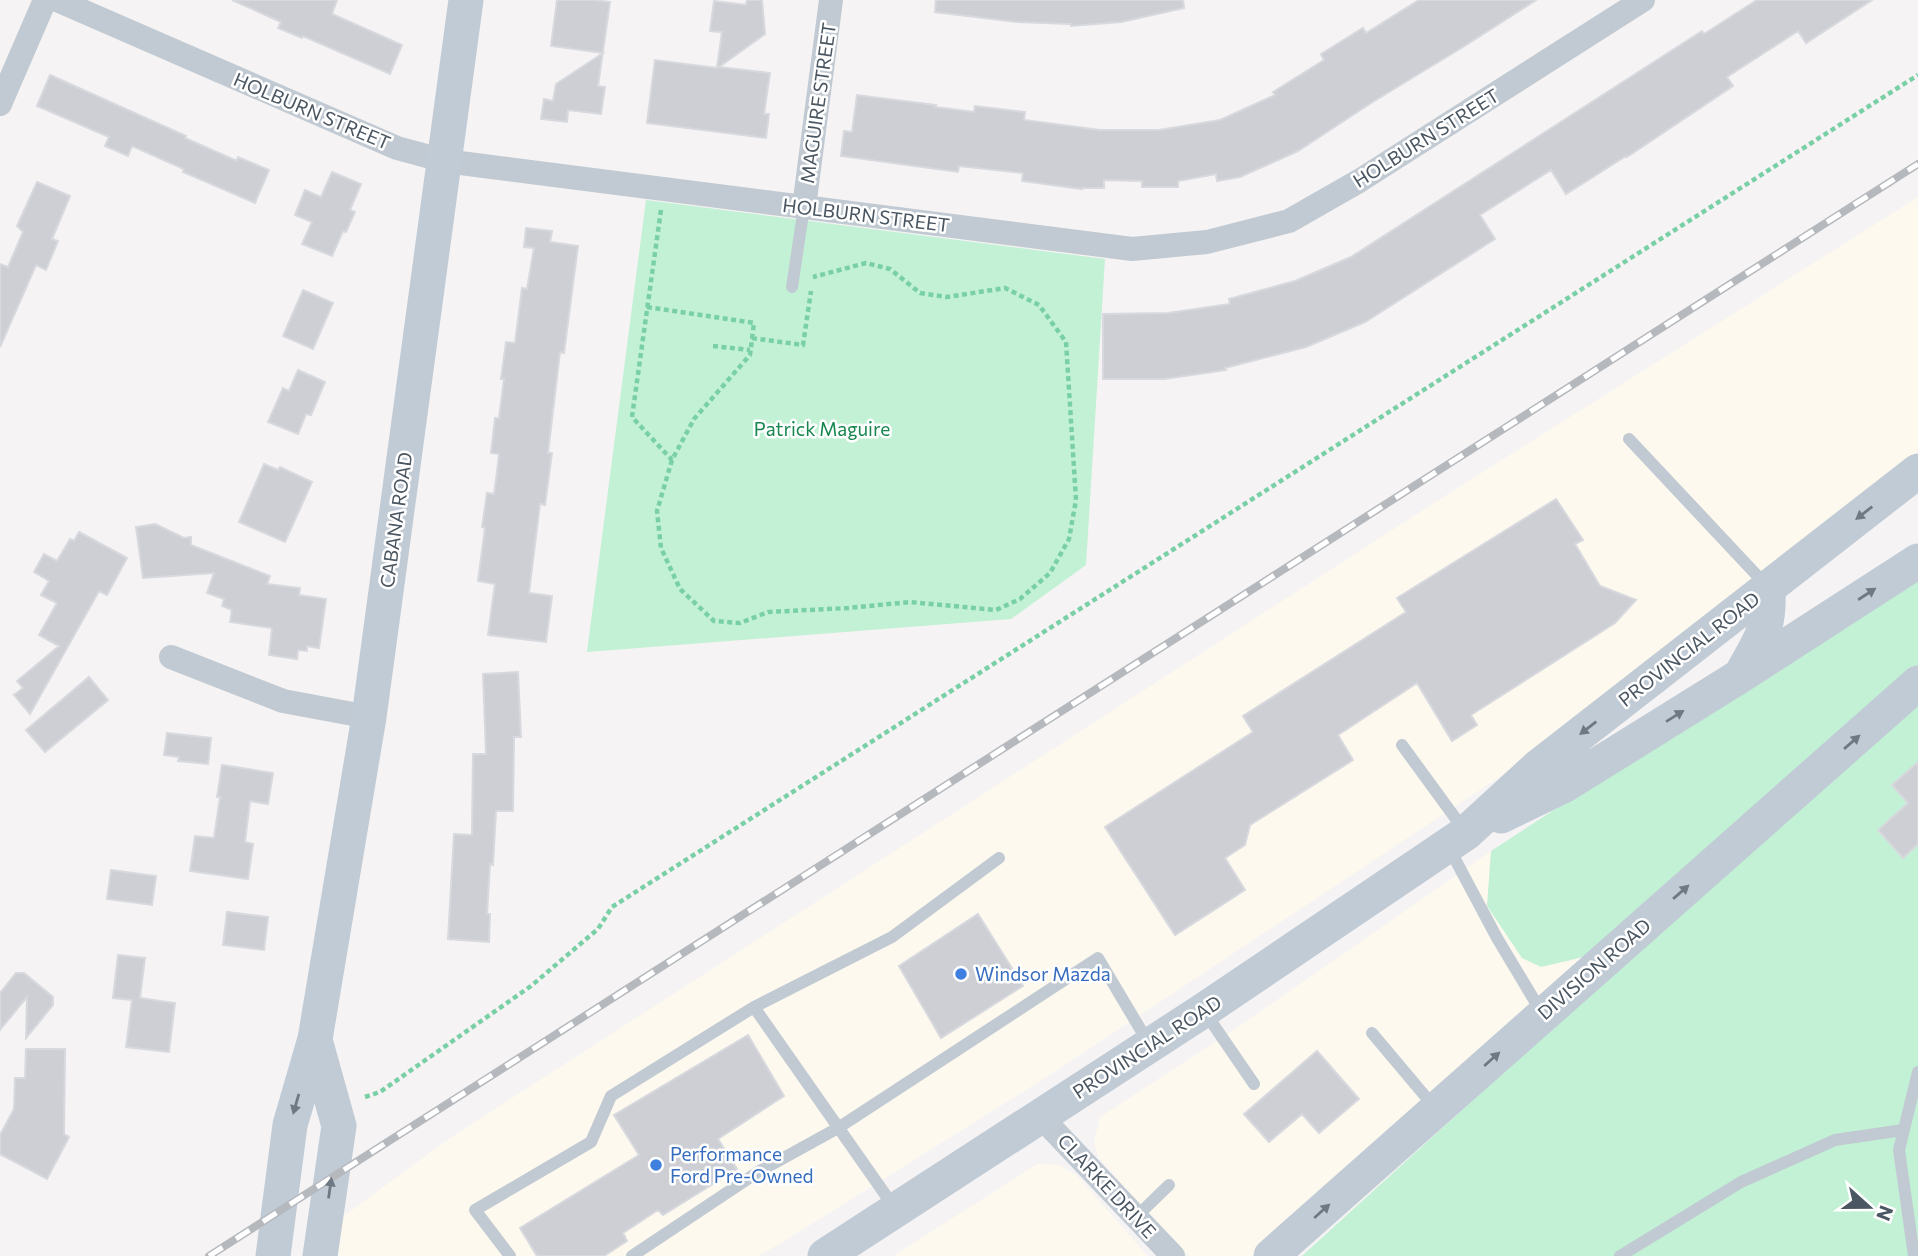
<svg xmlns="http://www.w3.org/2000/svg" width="1918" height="1256" viewBox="0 0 1918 1256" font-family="Commissioner,sans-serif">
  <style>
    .commercial { fill: #fdf9ef }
    .green { fill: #c3f1d5 }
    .building { fill: #cdcfd5; stroke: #d7d9de; stroke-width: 2 }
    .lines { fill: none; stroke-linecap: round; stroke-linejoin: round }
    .path { stroke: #7ad0a6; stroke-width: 4.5; stroke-dasharray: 5 3.5; stroke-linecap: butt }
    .service { stroke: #c1cad2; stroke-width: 12 }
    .minor { stroke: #c1cad2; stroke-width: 24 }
    .secondary { stroke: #c1cbd6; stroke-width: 35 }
    .rail-casing { stroke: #b5b8bd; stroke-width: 8 }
    .rail { stroke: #fff; stroke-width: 5; stroke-dasharray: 16; stroke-linecap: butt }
    .oneway { fill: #6e7984 }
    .shop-dot { fill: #3f7fe0; stroke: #fff; stroke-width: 2.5 }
    .labels { text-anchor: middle; stroke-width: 5; stroke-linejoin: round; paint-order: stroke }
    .street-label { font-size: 19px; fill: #4a5661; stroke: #fff }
    .park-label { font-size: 19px; fill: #17864f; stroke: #fff }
    .shop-label { font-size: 19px; fill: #366cbe; stroke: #fff; text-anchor: start }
  </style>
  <rect width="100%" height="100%" fill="#f5f3f3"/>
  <path class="commercial" d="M1918,197v259l-182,145 -232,173 -451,299 -275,172 -20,11h-422l5,-38 109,-80 998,-644z
    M1491,851l-4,55 79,56 17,-5 -320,299h-74l-27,-27 -64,-72 -4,-16 6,-24 135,-88z
    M1037,1164l23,1 17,11 71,80h-255z"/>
  <path class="green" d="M646,200l459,59 -19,306 -75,54 -424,33z
    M1918,572v97l-335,288 -42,10 -19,-9 -35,-52 4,-55z
    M1918,694v562h-616z"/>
  <path class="building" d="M232,0h105l-5,14 70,31 -12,29 -87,-38 -1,2 -24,-10 3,-6z
    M557,0h37l16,2 -12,84 7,1 -4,27 -33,-4 -1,12 -26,-3 3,-20 9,2 3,-17 47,-31 -52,-7z
    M747,0h15l3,34 -46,33 51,6 -6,41h5l-3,24 -119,-15 8,-63 62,8 5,-36 -12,-1 4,-30 32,4z
    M936,0h247l1,8 -63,14 -50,4v-2l-54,-2 -82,-10z
    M1419,0h117l-73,47 -92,56 -73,48 -58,26 -23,4 -1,-7 -38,7v6h-36v-6l-38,-1v8h-22v1l-60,-8 1,-8 -64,-7 -1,6 -117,-16 3,-25 8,1 5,-37 79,10 -1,2 39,5 1,-6 50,6 -1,8 76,10h59l61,-10 55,-25 -2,-3 51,-32 -3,-6 42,-26 3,5z
    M1757,0h115l-66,43 -8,-12 -71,46 6,9 -106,71 -1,-1 -60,38 -15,-24 -71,45 15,24 -130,83 -59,25 -81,21 1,2 -62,9h-61v-65l65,-1 62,-9 -1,-5 66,-18 56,-24 351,-226 2,3z
    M50,75l136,61 -1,2 52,23 1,-4 31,13 -14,33 -72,-31 1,-3 -52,-23 -4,10 -23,-10 4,-9 -72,-31z
    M332,172l29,12 -11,26 5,2 -9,20 -3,-1 -11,25 -30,-12 10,-22 -17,-7 10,-25 16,7z
    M37,182l33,14 -18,43 6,2 -12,29 -10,-5 -36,82v-83l8,3 15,-35 -6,-6z
    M526,228l26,3 -2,11 28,4 -14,107 -4,-1 -12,101h4l-7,52 -5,-1 -11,89 23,3 -6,46 -58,-7 7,-51 -17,-3 7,-53 -3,-1 5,-34 7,1 3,-22 2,-18 -8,-1 4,-35h4l5,-39h-3l5,-37 9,1 7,-55 5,1 7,-41 -10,-1z
    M303,290l30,13 -20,46 -30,-13z
    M298,370l27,12 -14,33 -5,-1 -8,20 -30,-12 15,-34 6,3z
    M264,464l14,6 2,-3 32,15 -27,60 -46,-20z
    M1556,499l27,41 -8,4 25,42 36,14 -21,23 -144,92 6,10 -25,16 -35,-58 -79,52 15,25 -103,65 -5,20 -20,13 20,32 -70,45 -70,-108 148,-95 -10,-16 163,-104 -9,-14z
    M155,524l29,14 7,-1v8l79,31 -3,8 33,4 -1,7 27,4 -7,49 -12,-2v5l-9,-1 -1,9 -28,-4 3,-27 -42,-6 2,-12 -10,-4 2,-7 -17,-6 7,-20 -71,5 -7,-51z
    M79,532l48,26 -20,37 -8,-4 -69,123 -16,-19 9,-7 -6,-7 42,-35 -20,-11 18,-32 -16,-8 8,-14 -15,-9 10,-18 13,7 13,-22 4,2z
    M518,672l3,65h-7l-1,74h-17l-3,54 -3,-1 -3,50h3l-1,28 -41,-3 6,-105 18,1 1,-81h13l-3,-80z
    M89,677l19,23 -63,52 -19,-22z
    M167,733l44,5 -3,26 -30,-3 1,-4 -15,-2z
    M1918,762v82l-15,14 -25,-28 30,-27 -16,-18z
    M222,765l51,8 -5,31 -18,-3 -5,41 8,2 -5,35 -58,-8 5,-35 19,2 6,-41h-3z
    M111,870l45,6 -4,29 -45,-6z
    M227,912l41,5 -4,33 -41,-5z
    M978,914l45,72 -82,52 -42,-72z
    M118,955l27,3 -5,40 35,5 -6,49 -43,-5 6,-47 -19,-2z
    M16,973h8l29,24v8l-27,33 1,-41 -27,33v-37z
    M748,1035l36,61 -66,43 19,30 -74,46 -5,-5 -35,23 4,8 -23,15h-67l-17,-28 119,-73 -25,-40z
    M26,1049h39l-1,85 5,3 -22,42 -47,-25v-19l14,-26 1,-31h10z
    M1317,1051l42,48 -40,34 -17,-19 -33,28 -25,-28z"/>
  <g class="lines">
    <path class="path" d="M661,210l-29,207 40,43
      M647,307l107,16 -4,32 -56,64 -22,41 -15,51 4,37 19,41 34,32 26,2 28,-11 80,-4 62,-6 86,8 24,-11 30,-26 19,-34 7,-39 -10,-158 -27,-37 -34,-17 -58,9 -27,-4 -30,-24 -24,-6 -53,14
      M752,338l51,7 8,-54
      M713,346l37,4
      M365,1097l15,-5 151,-106 67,-57 14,-22 1306,-832"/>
    <path class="service" d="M792,287l12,-80
      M1629,439l137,146
      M1402,745l62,85
      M1448,846l49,92 45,75
      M754,1007l140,200
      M1204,1011l50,73
      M1372,1033l64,76
      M1136,1217l33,-32
      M510,1256l-35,-46 116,-68 20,-46 143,-89 138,-70 107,-79
      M632,1256l126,-84 80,-44 260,-170 50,84
      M1620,1256l121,-74 94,-42 68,-10
      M1914,1256l-15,-106 19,-78"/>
    <path class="minor" d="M57,0l340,148 48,13 687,88 75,-7 82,-21 70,-40 284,-181
      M0,104l45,-104
      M804,207l27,-207
      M171,657l112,44 86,16
      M1041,1117l132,139"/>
    <path class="secondary" d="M1742,673c19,-34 28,-44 26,-85
      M1501,816l64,-31 175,-109 178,-115
      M315,1040l24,86 -19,130
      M273,1256l17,-131 25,-86 54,-322 97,-717
      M825,1256l379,-246 262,-177 73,-67 379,-295
      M1271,1256l647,-573"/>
    <g class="rail-casing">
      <path id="rail" d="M209,1256l1709,-1092"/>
    </g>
    <use href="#rail" class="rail"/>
  </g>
  <defs><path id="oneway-solid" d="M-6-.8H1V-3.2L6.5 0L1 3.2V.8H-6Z" transform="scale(1.75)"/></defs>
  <g class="oneway">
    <use href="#oneway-solid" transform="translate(1864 513) rotate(142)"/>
    <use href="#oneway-solid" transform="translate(1867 594) rotate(-33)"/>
    <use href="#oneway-solid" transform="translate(1675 716) rotate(-32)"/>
    <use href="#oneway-solid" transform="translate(1588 728) rotate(142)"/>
    <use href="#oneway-solid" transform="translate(1852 742) rotate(-41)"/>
    <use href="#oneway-solid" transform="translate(1681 892) rotate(-41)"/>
    <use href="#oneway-solid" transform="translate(1492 1059) rotate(-42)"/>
    <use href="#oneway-solid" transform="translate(296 1104) rotate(106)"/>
    <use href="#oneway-solid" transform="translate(330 1188) rotate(-82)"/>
    <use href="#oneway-solid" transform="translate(1322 1211) rotate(-42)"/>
  </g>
  <g class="shop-dot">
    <circle cx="961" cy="974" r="7"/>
    <circle cx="656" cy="1165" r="7"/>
  </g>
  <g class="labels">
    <g class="street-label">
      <text transform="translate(818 103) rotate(-82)" y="7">MAGUIRE STREET</text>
      <text transform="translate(312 111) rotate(23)" y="7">HOLBURN STREET</text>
      <text transform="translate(1426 138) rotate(-32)" y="7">HOLBURN STREET</text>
      <text transform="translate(866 215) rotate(7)" y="7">HOLBURN STREET</text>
      <text transform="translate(396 520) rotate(-82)" y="7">CABANA ROAD</text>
      <text transform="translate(1689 649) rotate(-38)" y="7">PROVINCIAL ROAD</text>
      <text transform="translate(1594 969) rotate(-41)" y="7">DIVISION ROAD</text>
      <text transform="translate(1147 1047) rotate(-33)" y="7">PROVINCIAL ROAD</text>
      <text transform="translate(1107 1186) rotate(47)" y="7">CLARKE DRIVE</text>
    </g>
    <g class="park-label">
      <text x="822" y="436">Patrick Maguire</text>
    </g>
    <g class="shop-label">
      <text x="975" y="981">Windsor Mazda</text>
      <text x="670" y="1161">Performance<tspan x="670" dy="22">Ford Pre-Owned</tspan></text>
    </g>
  </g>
  <g transform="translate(1869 1207) rotate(111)" stroke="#ffffff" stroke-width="5" paint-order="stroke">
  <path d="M0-5L12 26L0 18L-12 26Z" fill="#4a5661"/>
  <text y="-10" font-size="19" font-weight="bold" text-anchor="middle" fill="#4a5661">N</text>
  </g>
</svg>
